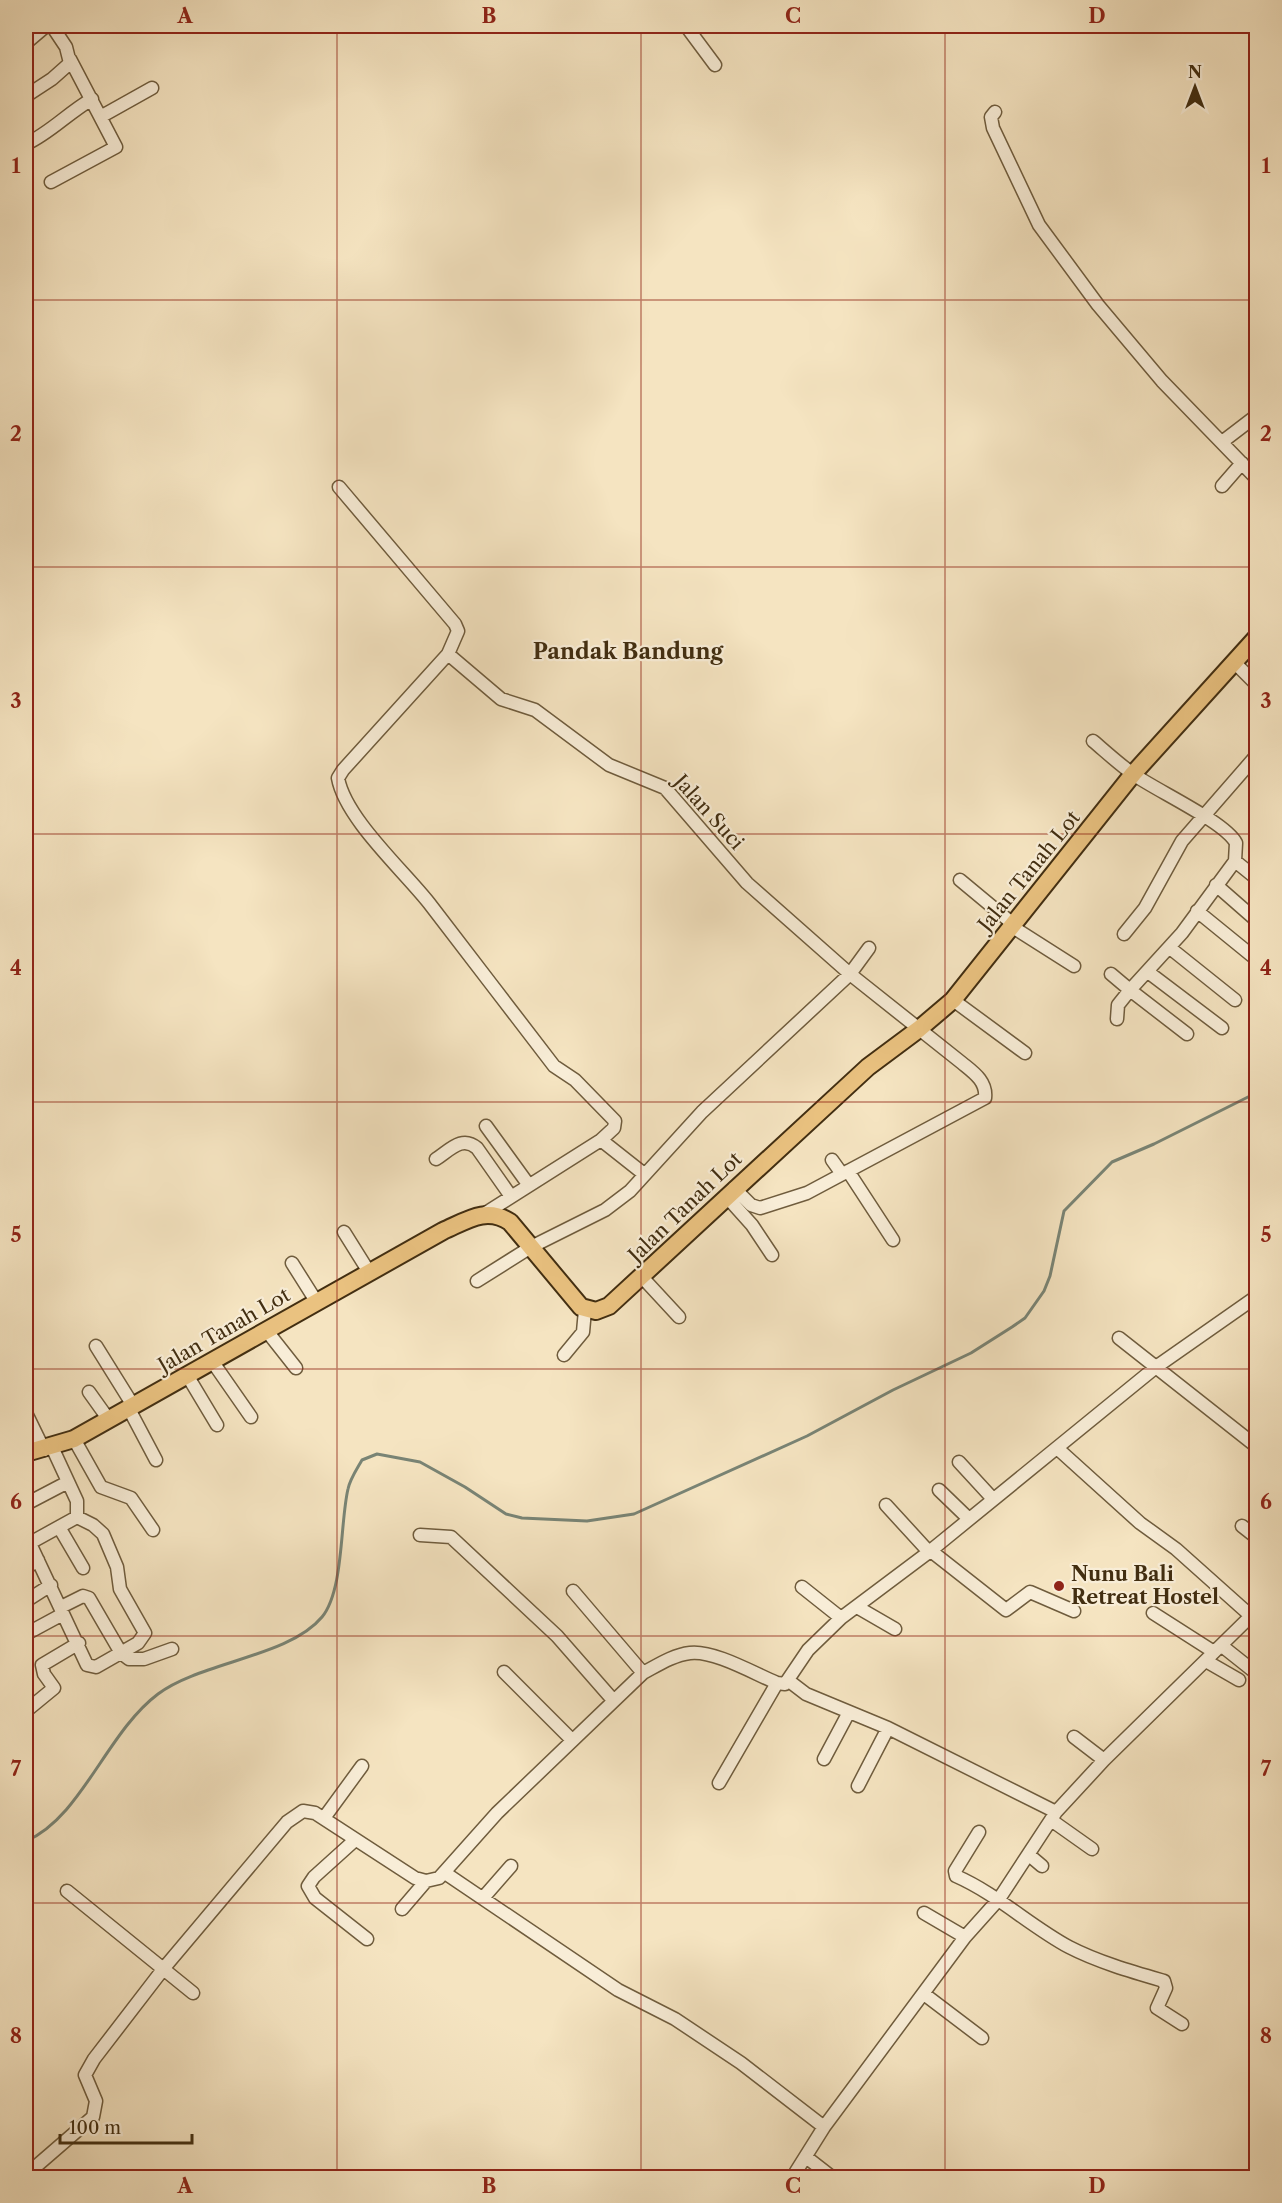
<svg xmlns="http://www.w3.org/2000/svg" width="1282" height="2203" viewBox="0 0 1282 2203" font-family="'Libre Caslon Text',serif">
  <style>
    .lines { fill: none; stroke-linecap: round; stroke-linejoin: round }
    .stream { stroke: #798475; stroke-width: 3 }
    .minor-casing { stroke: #6f5c3d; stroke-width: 15 }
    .major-casing { stroke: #422e11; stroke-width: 20 }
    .minor { stroke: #f8edd7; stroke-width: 12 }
    .major { stroke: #eac280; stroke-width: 16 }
    .grid { fill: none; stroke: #8f2418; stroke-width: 1.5; stroke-opacity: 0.55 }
    .poi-dot { fill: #8f2418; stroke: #f8edd7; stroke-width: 2 }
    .labels { text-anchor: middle; stroke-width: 4.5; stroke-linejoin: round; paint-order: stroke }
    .street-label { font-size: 20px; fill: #422e11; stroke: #f8edd7 }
    .poi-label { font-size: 20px; font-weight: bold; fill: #422e11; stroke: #f8edd7; text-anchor: start }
    .quarter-label { font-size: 22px; font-weight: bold; fill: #422e11; stroke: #f8edd7 }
    .neatline { fill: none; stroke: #8f2418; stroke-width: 2 }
    .grid-label { font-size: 20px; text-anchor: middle; font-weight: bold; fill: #8f2418 }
  </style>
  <rect width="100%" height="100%" fill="#f5e4c1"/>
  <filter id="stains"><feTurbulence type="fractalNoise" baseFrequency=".00333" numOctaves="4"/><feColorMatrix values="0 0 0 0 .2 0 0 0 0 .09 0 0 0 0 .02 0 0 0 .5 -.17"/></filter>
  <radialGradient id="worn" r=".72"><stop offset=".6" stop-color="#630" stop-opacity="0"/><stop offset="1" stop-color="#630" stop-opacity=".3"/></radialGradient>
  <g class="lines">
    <path class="stream" d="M26,1841c55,-23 81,-109 132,-147 42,-32 131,-37 164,-77 22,-27 18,-95 26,-128 2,-10 9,-20 14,-29l15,-6 43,8 45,25 41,27 16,4 65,3 47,-7 173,-78 86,-46 78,-37 41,-26 13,-9 19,-27 6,-15 14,-65 48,-49 42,-18 102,-51"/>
    <g class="minor-casing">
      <path id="minor" d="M686,26l29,39
        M26,43l20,-17
        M26,96l26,-17 18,-16 -4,-16 -14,-21
        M995,112l-4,5 2,11 46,97 59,80 64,76 94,97
        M102,116l50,-28
        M26,144c24,-11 42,-31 66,-45
        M51,182l65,-35 -46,-88
        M1222,442l34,-26
        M1222,486l20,-23
        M339,487l116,137 3,7 -10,23 -105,116 -5,8c7,40 65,92 91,125 42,54 83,109 125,163l21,14 40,41 -1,7 -13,12 -117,74
        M448,654l53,45 34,11 74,55 56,23 82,95 103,91 112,89c11,9 25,18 23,35l-178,95 -47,15 -9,-3 -17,-17
        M1234,662l22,22
        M1093,741c13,11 26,23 40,33 24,17 92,48 103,69l-1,18 -53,72 -52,57 57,44
        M1235,861l21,17
        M960,880l53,44
        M1216,885l40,35
        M1197,911l59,48
        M1011,926l63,40
        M1124,934l21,-26 37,-67 74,-85
        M1170,948l65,52
        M1148,972l74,56
        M1111,974l19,16 -12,15 -1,14
        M953,1000l72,53
        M486,1126l42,58
        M601,1140l43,34
        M436,1159c14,-9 26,-24 41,-11l33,47
        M832,1160l10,14
        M848,1171l45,69
        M726,1196l26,29 20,30
        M344,1232l25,40
        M292,1263l24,38
        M642,1277l37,40
        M477,1281l54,-34 74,-37 25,-19 72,-79 148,-138 19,-26
        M266,1330l30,38
        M1119,1338l137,108
        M96,1346l38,61
        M564,1355l19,-23 2,-22
        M212,1361l39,56
        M187,1375l30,50
        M89,1392l20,28
        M129,1409l27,51
        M26,1413l18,37
        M74,1439l27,48 30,11 22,32
        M52,1447l25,54v16
        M1057,1448l83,75 36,26 75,67
        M959,1462l34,37
        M939,1490l30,29
        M26,1504l42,-22
        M886,1505l43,47
        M1242,1526l14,11
        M59,1527l24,41
        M26,1535l61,130 9,2 42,-24 7,-10 -25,-44 -3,-22 -14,-33 -10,-9 -16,-8
        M420,1535l31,2 106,99 56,64
        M30,1543l47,-26
        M931,1551l75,59 24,-18 44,19
        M26,1568l12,-8
        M802,1587l39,31
        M573,1591l70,82
        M26,1601l25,-16
        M61,1607l22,-11 6,2 32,55 8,6h15l28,-10
        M857,1607l38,22
        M1153,1613l61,39
        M26,1634l37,-20
        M1222,1646l34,27
        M1206,1661l33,19
        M504,1672l68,68
        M789,1681l17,13 82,34 168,84
        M26,1711l28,-23 -10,-14 -2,-9 37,-22
        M1074,1737l30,23
        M824,1759l25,-47
        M719,1783l58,-100
        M858,1786l30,-58
        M324,1818l38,-52
        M1051,1820l41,29
        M979,1832l-24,39 1,5c41,18 74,50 113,71 29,15 64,25 95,34l2,7 -9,20 25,16
        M355,1840l-41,37 -6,9 7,12 52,41
        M1029,1855l13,11
        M445,1873l173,117 57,29 66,44 83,64
        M67,1891l126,102
        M483,1898l28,-32
        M402,1909l24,-28
        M924,1913l41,24
        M924,1994l58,44
        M806,2157l27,21
        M26,2175l67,-58 3,-16 -11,-26 9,-16 70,-91 123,-146 16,-11 12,2 100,65 11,3 13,-3 58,-65 146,-140c15,-8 30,-18 47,-20 24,-3 65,21 87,30l8,1 23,-34 33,-32 88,-66 227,-185 100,-70
        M792,2178l32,-51 141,-190 34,-38 57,-87 48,-52 152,-149"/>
    </g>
    <g class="major-casing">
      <path id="major" d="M26,1453l48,-14 369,-208c23,-10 43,-25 67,-9l71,85 15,4 13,-5 259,-239 51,-38 34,-29 180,-226 123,-136"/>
    </g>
    <use href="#minor" class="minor"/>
    <use href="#major" class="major"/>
  </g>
  <path class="grid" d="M337,26v2152M641,26v2152M945,26v2152M26,300h1230M26,567h1230M26,834h1230M26,1102h1230M26,1369h1230M26,1636h1230M26,1903h1230"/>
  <circle class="poi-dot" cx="1059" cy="1586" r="6"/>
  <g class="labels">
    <g class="street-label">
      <text transform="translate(709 812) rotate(48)" y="7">Jalan Suci</text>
      <text transform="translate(1029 871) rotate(-51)" y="7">Jalan Tanah Lot</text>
      <text transform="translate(685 1207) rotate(-44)" y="7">Jalan Tanah Lot</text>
      <text transform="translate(224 1330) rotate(-30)" y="7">Jalan Tanah Lot</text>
    </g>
    <g class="poi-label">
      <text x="1071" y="1581">Nunu Bali<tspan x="1071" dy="23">Retreat Hostel</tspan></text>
    </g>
    <g class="quarter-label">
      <text x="628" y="659">Pandak Bandung</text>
    </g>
  </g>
  <rect width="1282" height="2203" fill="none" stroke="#f5e4c1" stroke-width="66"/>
  <g transform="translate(1195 87)" stroke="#f8edd7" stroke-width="4.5" paint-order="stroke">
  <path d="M0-4.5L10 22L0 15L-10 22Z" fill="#422e11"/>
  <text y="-9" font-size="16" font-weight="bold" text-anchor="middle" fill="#422e11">N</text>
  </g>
  <path d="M60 2134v9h132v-9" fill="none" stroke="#422e11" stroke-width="3"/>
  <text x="69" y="2134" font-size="18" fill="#422e11" stroke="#f8edd7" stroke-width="4.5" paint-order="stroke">100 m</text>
  <rect x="33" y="33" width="1216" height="2137" class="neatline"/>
  <g class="grid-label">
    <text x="185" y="23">A</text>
    <text x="489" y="23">B</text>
    <text x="793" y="23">C</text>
    <text x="1097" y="23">D</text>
    <text x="16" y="173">1</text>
    <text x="1266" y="173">1</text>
    <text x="16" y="441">2</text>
    <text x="1266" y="441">2</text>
    <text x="16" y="708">3</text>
    <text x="1266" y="708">3</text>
    <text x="16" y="975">4</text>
    <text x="1266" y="975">4</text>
    <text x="16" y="1242">5</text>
    <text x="1266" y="1242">5</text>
    <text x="16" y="1509">6</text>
    <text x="1266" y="1509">6</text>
    <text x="16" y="1776">7</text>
    <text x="1266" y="1776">7</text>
    <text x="16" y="2043">8</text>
    <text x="1266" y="2043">8</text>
    <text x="185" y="2193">A</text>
    <text x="489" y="2193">B</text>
    <text x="793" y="2193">C</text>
    <text x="1097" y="2193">D</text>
  </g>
  <rect width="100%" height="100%" filter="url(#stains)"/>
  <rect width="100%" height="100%" fill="url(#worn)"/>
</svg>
